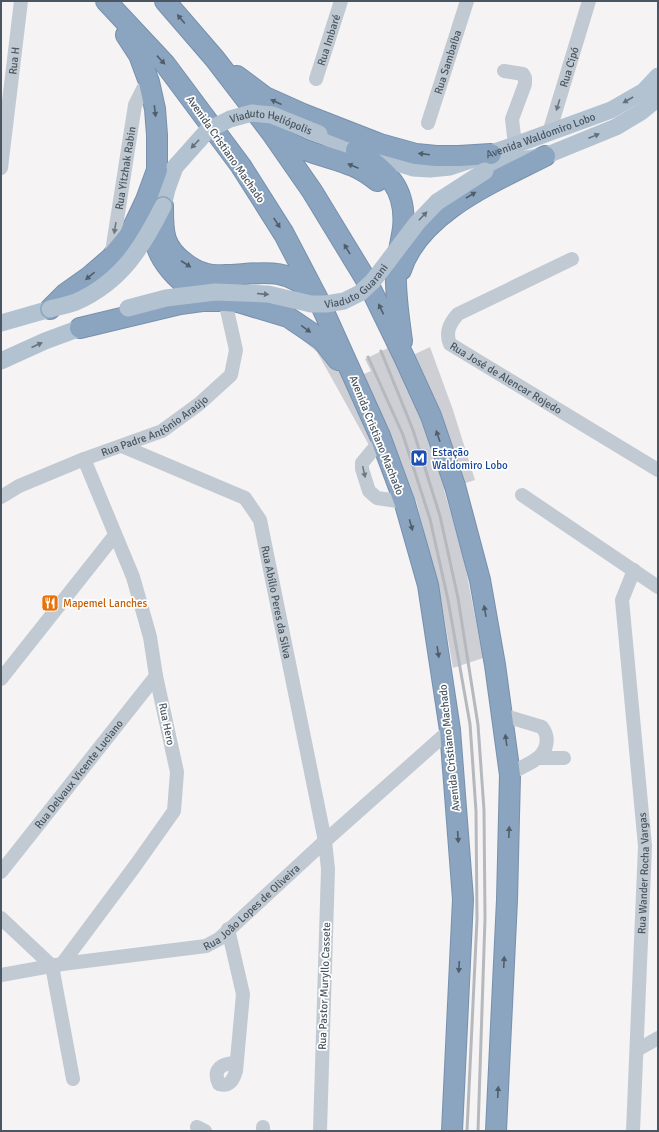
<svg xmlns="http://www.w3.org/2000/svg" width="659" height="1132" viewBox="0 0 659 1132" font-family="Signika,sans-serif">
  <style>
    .building { fill: #cdcfd5 }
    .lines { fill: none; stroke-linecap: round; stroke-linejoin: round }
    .highway-casing { stroke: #7690ad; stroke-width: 22 }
    .minor { stroke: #c1cad2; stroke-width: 14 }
    .major { stroke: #b3c2d1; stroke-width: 17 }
    .highway { stroke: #8ba5c1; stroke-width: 20 }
    .rail { stroke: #b5b8bd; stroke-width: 3 }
    .major-bridge { stroke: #b3c2d1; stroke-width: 17 }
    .oneway { fill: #505e6b }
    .oneway2 { fill: #64717d }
    .oneway3 { fill: #6e7983 }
    .labels { text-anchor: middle; stroke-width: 3.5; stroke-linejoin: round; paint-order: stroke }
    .street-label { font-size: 11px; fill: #4a5661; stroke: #fff }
    .transit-label { font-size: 11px; fill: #164399; stroke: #fff; text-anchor: start }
    .food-label { font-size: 11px; fill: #c56008; stroke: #fff; text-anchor: start }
  </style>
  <rect width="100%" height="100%" fill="#f5f3f3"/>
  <path class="building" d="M305,331l29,28 12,23 25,-11 -6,-12 23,-11 8,15 34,-16 23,63 22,70 -31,10 20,70 19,98 -30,10 -12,-69 -25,-99 -20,8 -21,-52 -40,-72 -18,-32 -18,-15z"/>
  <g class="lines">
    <g class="highway-casing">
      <path id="highway" d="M106,1l59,63 76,102 43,68 36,69 60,133 25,68 23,81 22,145 13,169 -11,232
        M165,1l50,58 56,73 41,59 56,92 36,74 27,59 24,70 25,94 15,85 15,110 -3,125 -11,231
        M237,76l28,21 38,17 77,30 36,10 20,2h23l32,-2
        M274,134c12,7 25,14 37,18 26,9 45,11 66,29
        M356,150c31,21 51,38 47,78 -2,15 -6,28 -7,43 -1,23 3,47 6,70
        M163,206c0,24 -1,41 22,57 5,4 12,8 19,10 7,3 19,2 27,2 31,-2 58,-8 80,18
        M157,247c4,14 20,33 33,40 7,3 18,4 25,5
        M401,270c19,-58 93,-88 144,-114
        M50,309l15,-15 24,-17 22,-19 18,-22 17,-36 11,-30v-35l-2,-26 -6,-27 -10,-27 -13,-20
        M80,328l100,-24 22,-3h23l13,1 50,15 34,23 16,20"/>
    </g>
    <g class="minor">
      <path d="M504,71l19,3 2,4v6l-13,35 3,26"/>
      <path id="s1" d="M316,79l25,-78"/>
      <path id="s2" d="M428,123l39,-122"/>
      <path id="s3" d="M549,133l40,-132"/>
      <path id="s4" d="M1,168l20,-167"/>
      <path id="s5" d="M111,258l24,-153 8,-16 6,-7"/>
      <path id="s6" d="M572,259l-114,55c-8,9 -13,18 -8,30l208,126"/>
      <path d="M381,440l-19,23v6l7,22 8,7 27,4"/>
      <path id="s7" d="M122,446l123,52 15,22 65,321 3,28 -8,262"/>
      <path d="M522,495l136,92"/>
      <path id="s8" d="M1,497l18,-11 65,-27 78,-28 37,-27 32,-29 5,-25 -11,-49"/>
      <path d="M1,679l114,-144"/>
      <path d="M502,715l40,12c7,9 6,21 -2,29 -8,8 -21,11 -30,19"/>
      <path d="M538,758h26"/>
      <path id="s9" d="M1,872l155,-196"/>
      <path d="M1,918l51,48 21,113"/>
      <path d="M228,929l15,65 -7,77c-3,10 -7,16 -17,13 -7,-15 3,-21 17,-21"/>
      <path d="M62,964l73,-98 39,-55 3,-39 -21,-96 -6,-39 -17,-60 -49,-118"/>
      <path id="s10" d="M1,975l61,-11 144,-18 13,-7 106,-98 125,-111"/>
      <path d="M637,1050l21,-12"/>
      <path d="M197,1127l8,4"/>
      <path d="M263,1131v-4"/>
      <path id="s11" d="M633,1131l12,-285 -23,-246 12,-30"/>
    </g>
    <g class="major">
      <path id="s12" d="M319,134l37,16 57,18 17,1 20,-2 65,-22 96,-35 33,-19 14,-15"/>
      <path d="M485,171l31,-10 29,-5 71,-29 25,-15 17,-14"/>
      <path d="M163,206l4,-17 8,-22"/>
      <path d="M1,323l49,-14"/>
      <path d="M1,361l44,-20 46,-17"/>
    </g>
    <use href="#highway" class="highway"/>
    <path class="rail" d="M381,351l32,79 27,86 18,82 20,127 6,85 1,109 -7,212
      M368,357l35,78 27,84 18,81 22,124 6,87 1,108 -10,212"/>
    <g class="major-bridge">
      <path id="s13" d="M175,167l33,-37 22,-11 22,-6 20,2 47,19"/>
      <path id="s14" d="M128,308l38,-10 49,-6 53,2 43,10h15l18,-3 16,-8 13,-12 44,-58 20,-21 48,-31"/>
      <path d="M50,309c8,-2 18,-4 26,-7 45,-20 66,-54 87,-96"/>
    </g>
  </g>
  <defs><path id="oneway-solid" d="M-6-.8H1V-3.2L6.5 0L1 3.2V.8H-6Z"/></defs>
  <g class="oneway">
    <use href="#oneway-solid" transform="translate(181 19) rotate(-130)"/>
    <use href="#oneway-solid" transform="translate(161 60) rotate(47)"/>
    <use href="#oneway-solid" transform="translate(276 102) rotate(-156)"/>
    <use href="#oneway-solid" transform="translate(155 111) rotate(83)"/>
    <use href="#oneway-solid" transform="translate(424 154) rotate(-173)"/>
    <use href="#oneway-solid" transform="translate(353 166) rotate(-157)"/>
    <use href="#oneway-solid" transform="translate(471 195) rotate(-31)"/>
    <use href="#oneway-solid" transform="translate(277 223) rotate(57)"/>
    <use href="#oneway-solid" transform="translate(347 249) rotate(-121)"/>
    <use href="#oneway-solid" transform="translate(186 264) rotate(33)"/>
    <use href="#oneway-solid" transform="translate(90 276) rotate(140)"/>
    <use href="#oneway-solid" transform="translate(381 309) rotate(-116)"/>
    <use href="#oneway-solid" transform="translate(306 329) rotate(36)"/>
    <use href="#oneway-solid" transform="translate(438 436) rotate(-109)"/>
    <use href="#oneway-solid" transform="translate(411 525) rotate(74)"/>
    <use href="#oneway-solid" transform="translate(485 611) rotate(-100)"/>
    <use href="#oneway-solid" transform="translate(438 652) rotate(81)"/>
    <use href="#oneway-solid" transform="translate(506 740) rotate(-98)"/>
    <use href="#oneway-solid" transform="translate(509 832) rotate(-88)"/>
    <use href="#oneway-solid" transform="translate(458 837) rotate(86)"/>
    <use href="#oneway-solid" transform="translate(504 962) rotate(-87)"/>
    <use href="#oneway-solid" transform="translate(459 967) rotate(93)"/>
    <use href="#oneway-solid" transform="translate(498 1092) rotate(-87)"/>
  </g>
  <g class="oneway2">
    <use href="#oneway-solid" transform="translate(628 100) rotate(150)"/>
    <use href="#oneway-solid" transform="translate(594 136) rotate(-22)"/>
    <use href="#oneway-solid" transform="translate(195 144) rotate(134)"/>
    <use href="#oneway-solid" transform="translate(423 216) rotate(-46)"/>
    <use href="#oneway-solid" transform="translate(263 294) rotate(5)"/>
    <use href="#oneway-solid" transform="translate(37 345) rotate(-24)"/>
  </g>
  <g class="oneway3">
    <use href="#oneway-solid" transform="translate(558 105) rotate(107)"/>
    <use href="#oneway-solid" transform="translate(115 228) rotate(99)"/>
    <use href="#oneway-solid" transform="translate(364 472) rotate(77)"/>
  </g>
  <defs>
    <g id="metro-square" transform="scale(0.9)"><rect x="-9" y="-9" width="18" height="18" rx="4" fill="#1a4fb4" stroke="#fff"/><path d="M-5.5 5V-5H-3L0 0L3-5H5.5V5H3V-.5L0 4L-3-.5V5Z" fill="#fff"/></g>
    <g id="restaurant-square" transform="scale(0.9)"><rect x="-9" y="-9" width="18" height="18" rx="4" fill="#e8710a" stroke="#fff"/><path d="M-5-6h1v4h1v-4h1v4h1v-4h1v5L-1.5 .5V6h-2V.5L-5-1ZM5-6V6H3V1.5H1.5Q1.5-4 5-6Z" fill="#fff"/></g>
  </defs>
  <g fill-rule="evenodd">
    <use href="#metro-square" x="419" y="458"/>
    <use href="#restaurant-square" x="50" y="603"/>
  </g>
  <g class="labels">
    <g class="street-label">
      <text dy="4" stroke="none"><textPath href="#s1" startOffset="41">Rua Imbaré</textPath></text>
      <text dy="4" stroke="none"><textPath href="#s4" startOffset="108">Rua H</textPath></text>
      <text dy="4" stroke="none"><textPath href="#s2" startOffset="64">Rua Sambaíba</textPath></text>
      <text dy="4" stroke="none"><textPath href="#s3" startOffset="69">Rua Cipó</textPath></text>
      <text dy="4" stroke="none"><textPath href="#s13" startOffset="117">Viaduto Heliópolis</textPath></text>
      <text dy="4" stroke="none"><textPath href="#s12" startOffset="233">Avenida Waldomiro Lobo</textPath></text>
      <text transform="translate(226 149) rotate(55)" y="4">Avenida Cristiano Machado</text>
      <text dy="4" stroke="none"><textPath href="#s5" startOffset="91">Rua Yitzhak Rabin</textPath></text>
      <text dy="4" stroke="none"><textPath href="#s14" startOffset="237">Viaduto Guarani</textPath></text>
      <text dy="4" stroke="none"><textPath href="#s6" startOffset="225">Rua José de Alencar Rojedo</textPath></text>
      <text dy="4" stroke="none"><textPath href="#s8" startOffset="170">Rua Padre Antônio Araújo</textPath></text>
      <text transform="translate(377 435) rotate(68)" y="4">Avenida Cristiano Machado</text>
      <text dy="4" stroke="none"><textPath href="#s7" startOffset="244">Rua Abílio Peres da Silva</textPath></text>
      <text transform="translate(167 724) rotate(78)" y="4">Rua Hero</text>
      <text transform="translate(449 748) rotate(-96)" y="4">Avenida Cristiano Machado</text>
      <text dy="4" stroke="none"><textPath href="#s9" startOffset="125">Rua Delvaux Vicente Luciano</textPath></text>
      <text dy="4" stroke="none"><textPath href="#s11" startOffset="258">Rua Wander Rocha Vargas</textPath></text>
      <text dy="4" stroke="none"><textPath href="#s10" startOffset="267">Rua João Lopes de Oliveira</textPath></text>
      <text transform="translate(324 986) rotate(-88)" y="4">Rua Pastor Muryllo Cassete</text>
    </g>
    <g class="transit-label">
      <text x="432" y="456">Estação<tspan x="432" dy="13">Waldomiro Lobo</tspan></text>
    </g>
    <g class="food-label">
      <text x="63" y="607">Mapemel Lanches</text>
    </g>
  </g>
  <rect width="659" height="1132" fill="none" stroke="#4a5661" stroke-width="4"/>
</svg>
